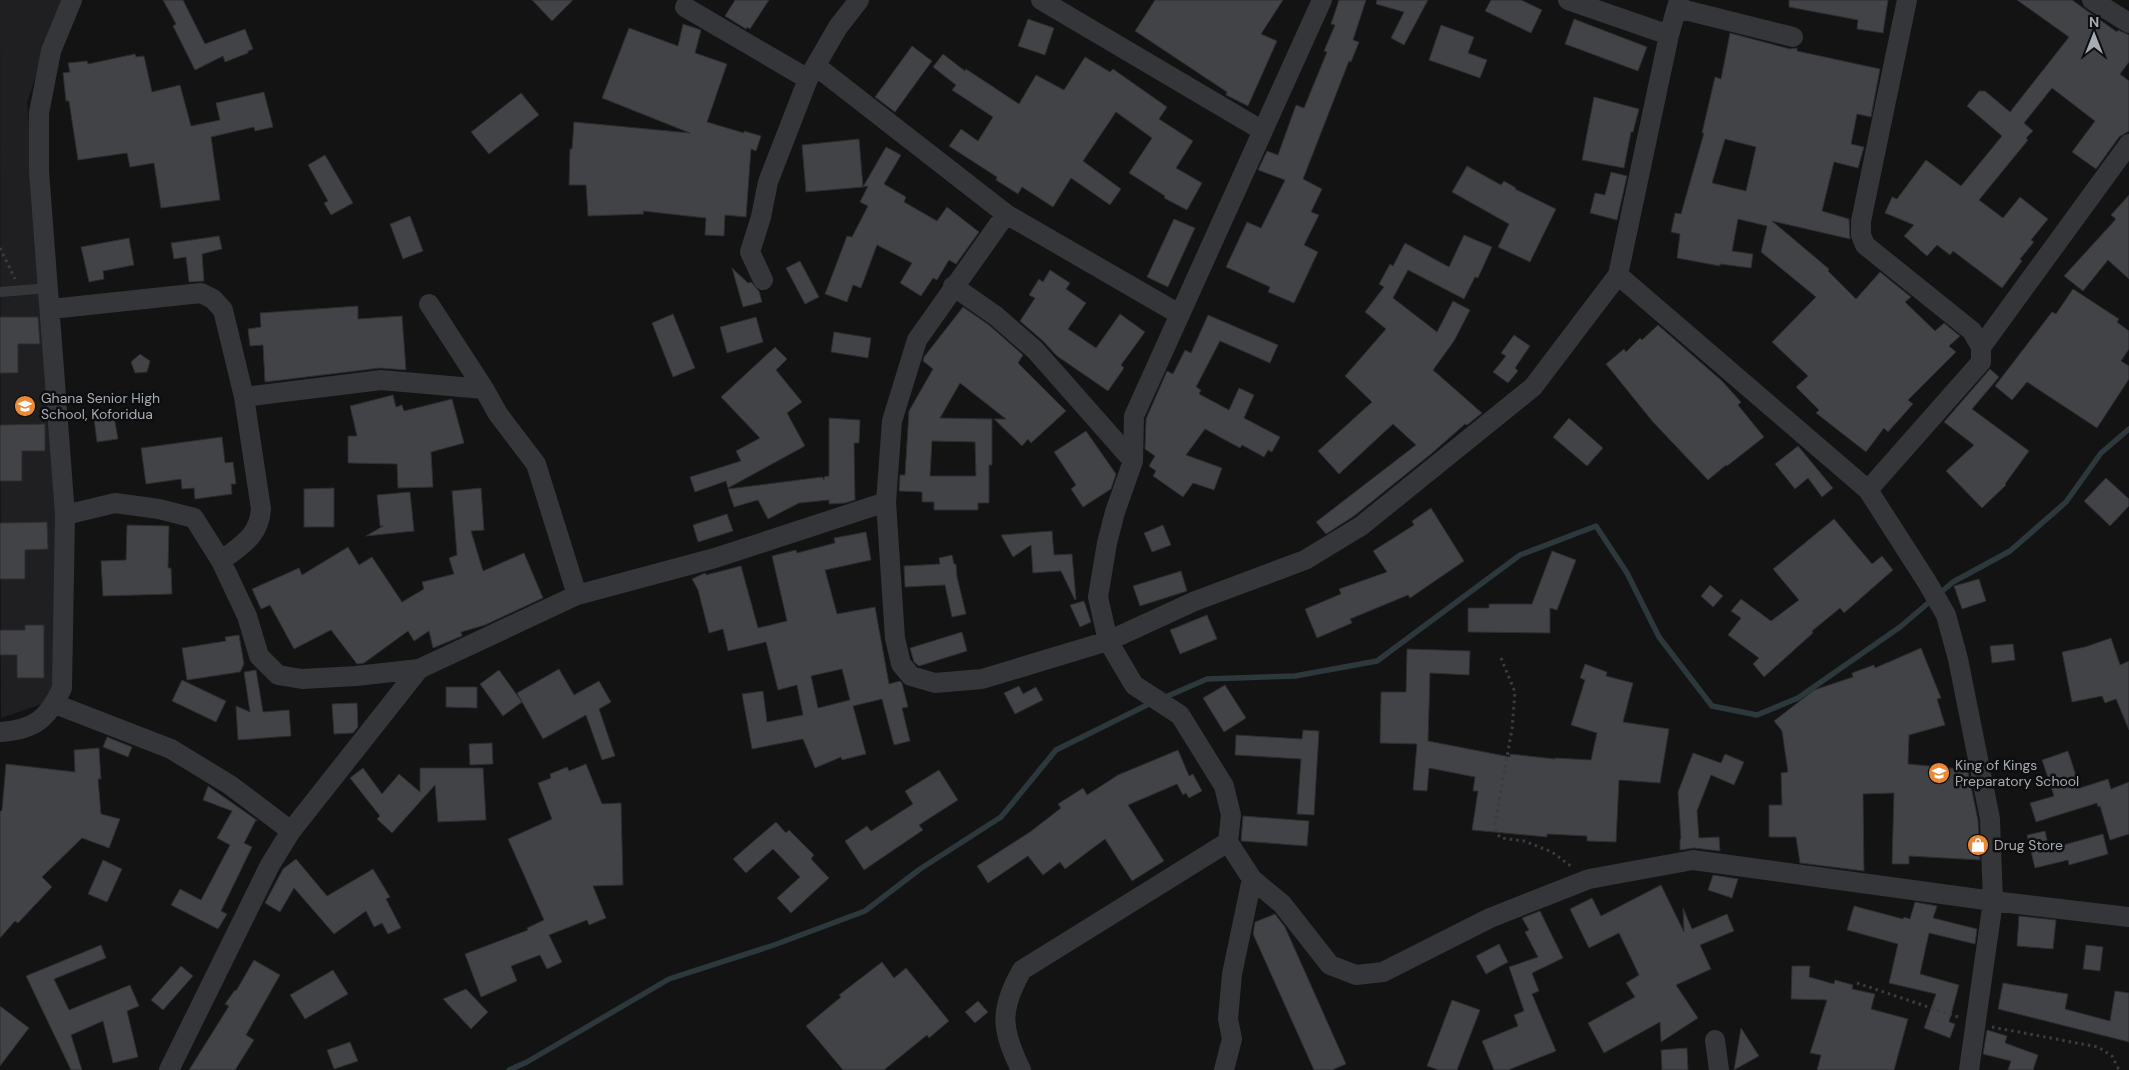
<svg xmlns="http://www.w3.org/2000/svg" width="2129" height="1070" viewBox="0 0 2129 1070" font-family="'DM Sans',sans-serif">
  <style>
    .built { fill: #1f1f21 }
    .lines { fill: none; stroke-linecap: round; stroke-linejoin: round }
    .stream { stroke: #2c383c; stroke-width: 5.5 }
    .building { fill: #424347; stroke: #2d2d30; fill-rule: evenodd }
    .path { stroke: #3a3d40; stroke-width: 3; stroke-dasharray: 2.5 4; stroke-linecap: butt }
    .lane { stroke: #343639; stroke-width: 10 }
    .street { stroke: #343639; stroke-width: 20 }
    .labels { text-anchor: middle; stroke-width: 5; stroke-linejoin: round; paint-order: stroke }
    .poi-label { font-size: 14px; fill: #a5acb4; stroke: #0e0e0f; text-anchor: start }
  </style>
  <rect width="100%" height="100%" fill="#131314"/>
  <path class="built" d="M0,0h64l-5,9 -32,93 19,203 10,203 1,182 -6,11 -50,17z"/>
  <g class="lines">
    <path class="stream" d="M1161,699l46,-20 88,-3 82,-15 143,-106 76,-29 31,47 32,64 53,69 45,9 41,-17 102,-71 53,-45 57,-31 56,-49 35,-49 28,-24
      M509,1070l18,-8 142,-83 105,-34 91,-34 55,-42 81,-52 55,-67 97,-48"/>
  </g>
  <path class="building" d="M163,0h20l22,44 40,-15 8,20 -5,2v2l-23,9 -2,-6 -28,14 -22,-44 3,-2z
    M532,0h41l-21,21z
    M735,0h34l-19,29 -3,-2 -1,2 -21,-13z
    M1155,0h128l-22,34 16,7 -29,65 -22,-11 1,-3 -92,-61z
    M1339,0h27l-13,40 6,2 -8,20 -2,-1 -46,118 19,10 -11,23 8,3 -15,30 14,7 -24,51 -26,-11 2,-5 -44,-20 21,-45 14,6 24,-48 -27,-10 9,-19 11,4 18,-50 8,3 23,-56 -3,-1 11,-26 -4,-1z
    M1377,0h51l-24,45 -13,-7 13,-26 -28,-8z
    M1491,0h30l21,10 -11,23 -46,-22z
    M1789,0h99l-5,33 -26,-4 1,-9 -69,-13z
    M2017,0h55l45,32 1,-2 11,5v27l-9,12 9,7v50l-10,6 -23,32 -24,-17 23,-31 -43,-33 -28,35 9,8 -7,7 2,2 -49,60 24,18 17,-21 28,22 -17,21 3,2 -14,17 2,2 -20,27 -49,-37 -3,4 -13,-10 -10,11 -23,-20 10,-11 -29,-12 7,-16 5,2 29,-39 35,26 41,-50 -35,-30 12,-15h6l25,21 59,-75z
    M1028,19l26,9 -9,27 -27,-9z
    M1574,19l73,28 -9,24 -73,-27z
    M683,24l18,6 -6,23 32,11 -20,58 37,11v-2l17,5 -5,15 -5,-2 -5,68 -21,-2 -1,21 -19,-1 1,-17 -63,-7 1,3 -56,2 -2,-31h-17l1,-36h2l2,-27 116,11 -88,-35 27,-70 49,18z
    M1441,25l33,12 -6,16 19,7 -7,18 -51,-18z
    M1730,33l60,16 7,-1v3l83,18 -9,48 -14,-3 -6,30 13,3 -6,21 -24,-6 -12,49 27,8 1,20 -78,-18 57,48 -1,2 28,28 24,-27 31,25 -6,5 30,29 9,-8 16,13 -11,10 7,6 -48,48 5,4 -25,28 -4,-4 -18,24 -50,-39 3,-3 -23,-23 12,-11 -36,-34 44,-45 -55,-45 6,-26 -29,-7 -6,32 21,3 -2,14 -31,-4v2l-43,-8 3,-24 -9,-2 4,-19 6,1 23,-81h-2l13,-56 6,2zM1725,139l31,8 -10,44 -34,-8z
    M912,46l20,15 -37,51 -20,-15z
    M135,54l1,3 8,-1 8,36 28,-7 11,41 29,-6 -4,-17 48,-11 9,35 -18,4 -1,-4 -43,10 9,63 -59,8 -7,-45 -24,4 -3,-14 -49,7 -9,-59h-3l-3,-28 7,-1 -2,-9 19,-2 1,3z
    M943,54l22,17 1,-2 53,35 17,-29 28,15 21,-33 25,15 3,-3 54,38 -8,12 34,22 -17,27 26,15 -15,27 -23,-12 1,-2 -36,-23 23,-35 -36,-26 -33,49 38,28 -11,16 -39,-27 -18,29 -31,-20 -4,7 -22,-14 1,-3 -48,-31 12,-17 17,12 15,-24 -41,-27 4,-5 -23,-18z
    M521,93l18,22 -50,39 -18,-22z
    M1594,97l45,12 -6,23h-2l-7,36 -42,-8z
    M859,139l4,48 -57,5 -4,-47z
    M886,147l15,8 -17,29 22,13 -2,5 33,19 10,-14 32,25 -23,32 -7,-4 -12,20 -4,-2 -12,18 -21,-13 12,-20 -35,-18 -16,43 -8,-3 -6,17 -22,-8 22,-58 5,1 16,-31 -8,-4 8,-16 -5,1z
    M325,155l28,48 -22,12 -7,-12 4,-2 -20,-36z
    M1467,166l34,19 3,-4 12,7 -1,1 41,20 -26,53 -32,-15 11,-23 -57,-32z
    M1611,172l16,4 -10,44 -27,-7 5,-20 10,2z
    M2129,195v84l-21,-19 -25,31 -19,-15 52,-57 -5,-4z
    M410,216l13,35 -20,8 -13,-35z
    M1174,219l21,9 -27,59 -21,-10z
    M1464,235l28,12 -14,31 -3,-1 -11,22 -56,-29 -15,28 44,34 16,-31 17,9 -16,31 -21,29 49,43 -15,12 -2,-1 -34,30 -77,62 -28,18 -10,-12 100,-77 -23,-21 -54,50 -21,-23 54,-49 -27,-26 41,-47 -21,-17 19,-25 -5,-3 11,-20 3,2 12,-23 44,24z
    M219,236l3,13 -20,5 2,27 -15,1 -3,-25 -12,2 -3,-16z
    M129,238l5,27 -31,6 1,8 -15,3 -8,-35z
    M800,261l19,36 -14,7 -19,-36z
    M732,268l16,15 3,-1 8,9 3,11 -19,5z
    M1050,270l20,13 -4,6 20,14 -18,26 28,19 24,-34 25,18 -24,33 3,3 -16,23 -51,-35 -14,-15 -23,-20 15,-23 -6,-3 10,-16 4,3z
    M2073,289l46,30 -2,3 12,9v18l-8,12 8,5v13l-32,49 -70,-46 -15,18 -17,-14 57,-74 4,2z
    M358,306v13l44,-3 4,54 -26,-2 -115,14 -2,-37 -13,1 -2,-17 13,-2 -1,-14z
    M963,307l26,18 34,30 -5,8 48,48 -35,32 -3,-4 -6,7 -28,-27h12l-46,-36 -20,35 52,1v46h-3v38h-11v7h-44v-8h-12v-10l-23,-1 1,-16h5l4,-64 24,-42 -10,-8 1,-4zM932,441l43,1 1,34h-46z
    M673,314l22,54 -22,9 -21,-54z
    M1208,315l70,30 -8,18 -50,-22 -24,46 5,3 -2,4 30,16 10,-22 15,7 -10,23 36,19 -8,15 -4,-2 -4,7 -22,-12 -2,3 -35,-19 -19,26 36,13 -8,22 -21,-7 -10,14 -30,-21 3,-5 -7,-5 6,-10 -10,-7 1,-30 21,-48 6,3 12,-24 6,3z
    M0,317h38l2,27h-22v29h-18z
    M756,317l7,25 -36,11 -7,-26z
    M1658,325l64,56 19,21 -3,3 26,32 -37,29 -1,-1 -18,15 -55,-58 -47,-58 18,-15 2,3 14,-14 2,2z
    M834,332l37,6 -3,20 -37,-6z
    M1514,335l16,11 -15,22 3,3 -10,12 -15,-11 13,-16 -5,-3z
    M775,347l12,12 -11,11 26,32 -15,11 18,33 -77,42 -2,-7 -31,11 -5,-15 51,-16 -5,-10 24,-13 -39,-41z
    M140,354l10,7 -3,11 -12,1 -4,-11z
    M1990,369l9,8 -27,32 57,42 -24,33 1,1 -24,23 -36,-37 28,-26 -30,-23z
    M393,395l3,12 6,-2 2,6 48,-12 12,44 -33,9 2,35 -35,1 -1,-24 -49,-1v-27h9l-7,-30z
    M114,416l4,23 -21,3 -3,-23z
    M829,418l31,2 -1,23h-5l1,57 -10,3 -16,1v-4l-30,3 -31,16 -10,-19 -24,7 -6,-18 94,-12 2,3v-3l5,-1z
    M1569,418l34,30 -16,18 -34,-29z
    M45,424v27h-23v30h-22v-56z
    M1086,431l30,43 -5,15 -28,18 -12,-18 5,-4 -22,-33z
    M222,437l3,26 8,-1 3,22h-5l1,10 -37,5 -1,-11 -12,1 -1,-10 -35,5 -5,-36z
    M1798,446l35,42 -11,9 -14,-19 -13,11 -20,-25z
    M2106,478l23,21v7l-19,20 -26,-25z
    M334,488v39h-30v-38z
    M481,488l3,42 -13,1 12,40 41,-18 19,45 -58,27 -24,7 1,4 -29,12 -4,-17 -15,10 -6,-10 -44,32 -7,1 -26,-34 -37,19 -24,-44 -9,4 -9,-20 47,-21 3,7 46,-28 11,18 13,-8 30,45 22,-13 -2,-7 32,-8 -5,-16 8,-3 -5,-64z
    M410,492l4,39 -48,5 17,-10h-3l-3,-31z
    M1431,508l33,53 -54,37 -2,-3 -58,24 2,4 -35,15 -12,-29 36,-15 -2,-5 48,-17 -14,-21 41,-26 -2,-4z
    M727,514l6,17 -35,11 -5,-17z
    M1834,519l38,45 10,-8 11,14 -49,43 -4,-5 -28,23 1,2 -49,44 -11,-13 6,-6 -31,-23 13,-17 -10,-7 10,-12 30,22 28,-21 -26,-31z
    M47,522l1,27 -23,1v29h-25v-56z
    M127,525l42,1 -1,42h3l1,26 -69,2 -2,-35 25,-1z
    M1163,525l8,20 -19,7 -8,-19z
    M1052,531l2,24 18,-1 4,45 -1,1 -14,-29 -28,2 -2,-28 -18,12 -12,-22z
    M866,532l5,28 -46,10 12,44 38,-7 14,77 11,-3 2,2 6,24 -6,1 8,33 -16,4 -12,-46 -29,7 13,48 -24,6 -1,-3 -26,11 -12,-29 -51,10 -10,-55 21,-3 4,31 36,-7 -6,-30 -19,5 -12,-48 -38,9 -5,-22 -14,4 -11,-43 -6,-11 13,-6 1,2 35,-9 17,62 29,-7 -15,-65 24,-6 1,3 38,-10 -1,-5zM842,669l8,31 -32,8 -7,-32z
    M1552,551l24,9 -19,50 -7,-2v25l-82,-1v-24h21v-4h43z
    M952,555l2,9h2l1,13 9,37 -14,3 -7,-32 -40,2 -1,-21 36,-2 -1,-6z
    M1181,571l6,20 -47,15 -7,-20z
    M1979,579l7,22 -24,8 -8,-23z
    M1710,585l13,11 -10,11 -12,-11z
    M1084,601l7,21 -11,5 -10,-22z
    M1207,615l10,24 -37,15 -10,-24z
    M25,625h19v53h-27v-23h-17v-25h25z
    M962,632l5,19 -48,15 -5,-4 -4,-14z
    M239,635l5,29 -4,8 -53,8 -5,-32 44,-7 -1,-4z
    M2111,638l9,27 9,-4v69l-13,-31 -11,4 -3,-7 -30,6 -10,-50 23,-5z
    M2013,644l2,16 -23,3 -2,-17z
    M1921,648l20,50 -4,1 8,26 -36,10 -1,29 52,5v-2h7l11,53 2,40 -71,-4v8h-17l2,-71 -31,1 1,77 -64,-8 -4,-26h-27v-32h13l-1,-32 7,-1 -6,-41 -8,-10 40,-31 39,-13 -1,-4 22,-8 1,3z
    M1407,649l63,2 -1,24 -39,-2 -2,68 82,16v-3l45,5v-1l36,2 6,-27 -26,-8 14,-45 -5,-2 5,-14 22,8 -1,4 27,7 -10,39 46,7 -9,54 -41,-3 -3,62 -29,-1v-5l-40,-2v3l-75,-7 6,-39h-5l2,-14 -46,-9 -2,23 -14,-1 4,-46 -37,-1 1,-51h25z
    M559,669l15,26 25,-14 12,21 -12,7 16,47 -13,4 -16,-45 -43,24 -26,-46z
    M256,670l7,42 26,-2 2,26 -53,4 -2,-34 14,6 -6,-40z
    M499,670l23,32 -19,14 -23,-32z
    M182,680l44,21 -10,21 -44,-21z
    M1225,685l21,33 -22,14 -21,-34z
    M1019,686l4,8 13,-7 7,13 -28,14 -11,-21z
    M446,687h31v21l-31,-1z
    M357,703l1,24 -5,6 -19,1 -2,-30z
    M1303,730l16,1 -5,84 -17,-1 4,-55 -66,-4 1,-20 66,4z
    M107,737l25,10 -4,10 -25,-10z
    M492,743l1,21 -23,1 -1,-21z
    M99,748l2,31h-3l3,35 19,5 -11,29 -27,-10 -40,39 10,10 -34,36 -3,-2 -15,17v-126l2,-2 4,-46 69,8 -1,-22z
    M1178,750l11,26 4,-2 9,17 -13,7 -3,-5 -3,2 -6,-11 -49,21 36,56 -32,20 -27,-42 -40,30 -5,-7 -17,13 -15,-19 -40,27 -11,-17 53,-34 31,-24 -3,-4 25,-16 4,7 31,-20z
    M2068,751l12,37 28,-9 3,10 18,-7v52l-19,6 -10,-34 -2,1 -1,-4 -61,19 -6,-19 24,-7 -12,-36z
    M1693,753l28,10 4,-9 19,8 -10,23 -23,-10 -14,36 2,27 20,-1 1,14 -26,-3 -14,2v-11h1l-3,-47z
    M586,764l16,40 19,-1 2,82 -30,1 13,32 -17,7 -2,-5 -38,15 13,27 -15,7 -7,-14 -29,11 6,15 -36,16 -16,-43 63,-24 -1,-2 17,-8 -36,-81 44,-20 -14,-36 13,-5 -1,-4 17,-7 2,4z
    M363,768l19,26 17,-20 21,18v-24h63l3,52 -48,2 -3,-37 -43,48 -15,-14 3,-3 -30,-38z
    M939,770l19,30 -39,25 4,5 -59,40 -19,-29 22,-15 4,5 42,-27 -8,-13z
    M208,786l50,35 -2,-1 -12,23 8,4 -31,64 6,3 -9,15 -47,-24 9,-16 21,11 29,-55 -13,-7 15,-27 -29,-11z
    M1243,816l66,5 -2,25 -66,-5z
    M776,822l10,11 3,-3 25,25 -3,4 18,19 -38,35 -14,-15 23,-21 -27,-28 -27,24 -13,-14z
    M2045,831l4,18 54,-15 5,20 -39,11 -1,-5 -33,8 -8,-33z
    M296,859l31,37 46,-27 17,28 -4,2 15,29 -13,6 -6,-11 -8,4 -8,-16 -32,23 -40,-46 -14,24 -15,-9 18,-34z
    M103,860l19,9 -15,33 -19,-8z
    M1713,875l25,4 -6,19 -24,-8z
    M1661,885l23,47 -1,-24 9,21 35,-15 7,17 -34,14 11,24 -35,16 22,33 -37,24 -1,-20 -56,31 -16,-30 47,-26 -9,-14 13,-8 -20,-42 -30,15 -19,-39 22,-11 9,18z
    M1915,902l22,4 -4,12 44,11 -2,15 -46,-11 -9,41 39,11 -10,37 6,2 -5,14 -26,-10 12,-34 -47,-11 9,-39 -51,-14 7,-24 49,13 1,-2 6,2z
    M1540,911l23,47 -31,15 7,18 -7,3 24,57 -48,19h-14l-12,-29 36,-15 -4,-11 10,-4 -15,-44 29,-10 -13,-25 4,-2 -7,-12z
    M1275,914l10,13 61,137 -14,6h-18l-61,-136 2,-12z
    M2019,916l37,4 -3,29 -36,-3z
    M1499,944l9,18 -22,12 -10,-18z
    M101,945l5,13 -52,21 15,31 61,-25 9,21 -12,5 11,46 -25,6 -10,-42 -32,14 11,35h-11l-45,-94z
    M2086,945l17,2 -3,24 -17,-2z
    M254,960l26,15 -34,60 8,5 -19,30h-46l40,-64 -4,-2 10,-14 1,1z
    M882,962l12,16 12,-10 43,53 -20,17 -2,-3 -43,35h-41l-37,-44 35,-29 -2,-2z
    M181,966l12,10 -30,34 -12,-10z
    M1792,966h18l-1,11 25,7 1,-4 18,5 -1,4 23,5 -4,15 37,10 -14,51h-77l4,-15 -11,-2 17,-53 -36,-1z
    M333,970l15,24 -43,25 -15,-24z
    M2003,983l65,11 -3,15 45,12 5,-30 14,2v49l-131,-33z
    M466,989l22,23 -17,17 -28,-30z
    M1452,1000l28,10 -23,60h-18l-12,-4z
    M978,1001l10,11 -13,11 -10,-11z
    M0,1006l29,22 -29,38z
    M1741,1028l18,28 -25,14z
    M1987,1030l20,6 -2,7 33,12 -5,15h-25l3,-9 -28,-7z
    M350,1042l8,19 -24,8 -7,-19z
    M1687,1048l1,22h-26l-1,-20z"/>
  <g class="lines">
    <path class="path" d="M0,248l15,31
      M1501,658l14,34 -3,37 -17,95 2,10 4,4 23,3 28,11 20,15
      M1857,983l101,34
      M1992,1027l106,20 14,9 7,14"/>
    <path class="lane" d="M0,292l49,-4"/>
    <path class="street" d="M1041,0l222,131
      M1568,0l101,35
      M2092,0l37,23
      M685,7l123,72
      M1677,8l116,29
      M816,66l190,148 173,100
      M1006,214l-89,126 -25,81 -6,81 9,136 6,26 10,12 24,7 47,-4 126,-38 -10,-44 9,-54 8,-31 18,-51 1,-45 188,-416
      M1618,275l250,215 59,92 19,33 12,44 32,160 3,82 -24,169
      M763,280l-13,-28 11,-35 7,-35 40,-103 30,-52 21,-27
      M953,286l43,30 39,34 98,111
      M429,304l55,85
      M51,309l150,-16 12,6 10,11 21,87 17,112c-2,28 -20,36 -40,52
      M1981,347l148,-203
      M244,397l137,-17 103,9 14,25 38,50 41,131
      M1868,490l113,-128v-15l-9,-16 -107,-86 -4,-10v-14l46,-221
      M65,515l50,-12 44,6 35,9 27,43 26,55 12,40 19,19 24,4 54,-3 63,-7
      M55,704l116,45 59,36 61,46
      M0,732c34,-2 48,-13 62,-44l3,-173 -26,-344v-58l12,-62 21,-51
      M1228,842l24,37 30,25 48,61 26,10 27,-3 107,-54 99,-39 104,-19 300,41 136,16
      M1715,1040l4,30
      M169,1070l101,-205 21,-34 128,-162 158,-74 138,-37 171,-56
      M1021,1070c-20,-41 -22,-60 1,-100l206,-128 3,-27 -7,-29 -44,-71 -46,-30 -26,-44 87,-40 110,-41 56,-34 172,-139 85,-112 51,-240 10,-35
      M1224,1070l8,-31 -4,-20 4,-45 20,-95"/>
  </g>
  <defs>
    <g id="school-disc" transform="scale(1.125)"><circle r="9.5" fill="#ea8935" stroke="#0e0e0f"/><path d="M0-5L7-2L0 1L-7-2ZM-4 1L0 2.5L4 1V4Q0 6-4 4Z" fill="#fff"/></g>
    <g id="shop-disc" transform="scale(1.125)"><circle r="9.5" fill="#ea8935" stroke="#0e0e0f"/><path d="M-5-2.5h2.3a2.7 3.5 0 0 1 5.4 0H5L5.5 6h-11ZM-1.5-2.5h3a1.5 2.3 0 0 0-3 0Z" fill="#fff"/></g>
  </defs>
  <g fill-rule="evenodd">
    <use href="#school-disc" x="25" y="406"/>
    <use href="#school-disc" x="1939" y="773"/>
    <use href="#shop-disc" x="1978" y="845"/>
  </g>
  <g class="labels">
    <g class="poi-label">
      <text x="41" y="403">Ghana Senior High<tspan x="41" dy="16">School, Koforidua</tspan></text>
      <text x="1955" y="770">King of Kings<tspan x="1955" dy="16">Preparatory School</tspan></text>
      <text x="1994" y="850">Drug Store</text>
    </g>
  </g>
  <g transform="translate(2094 35)" stroke="#0e0e0f" stroke-width="4" paint-order="stroke">
  <path d="M0-4L9 19L0 12L-9 19Z" fill="#a5acb4"/>
  <text y="-8" font-size="14" font-weight="bold" text-anchor="middle" fill="#a5acb4">N</text>
  </g>
</svg>
